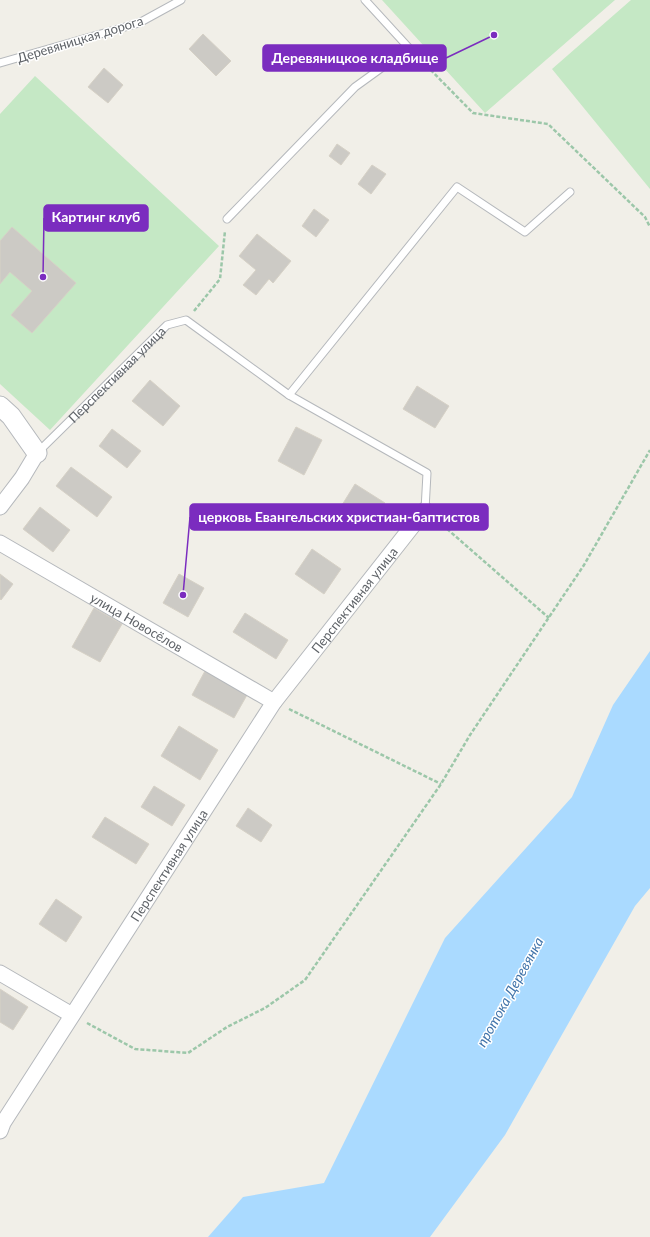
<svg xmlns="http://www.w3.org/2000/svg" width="650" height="1237" viewBox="0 0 650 1237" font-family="Lato,sans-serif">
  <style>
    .green { fill: #c5e8c5 }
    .water { fill: #aadaff }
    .building { fill: #cccac5; stroke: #d6d1c6 }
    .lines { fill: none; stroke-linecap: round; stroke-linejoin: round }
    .service-casing { stroke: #b5b8bc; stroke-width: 9 }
    .minor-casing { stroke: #b5b8bc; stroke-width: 17 }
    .tertiary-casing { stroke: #b5b8bc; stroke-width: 21 }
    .path { stroke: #9cc7a9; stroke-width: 2.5; stroke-dasharray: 4 2; stroke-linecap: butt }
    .service { stroke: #fff; stroke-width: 7 }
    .minor { stroke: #fff; stroke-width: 15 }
    .tertiary { stroke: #fff; stroke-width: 19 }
    .labels { text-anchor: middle; stroke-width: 3; stroke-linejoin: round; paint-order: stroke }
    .street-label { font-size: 13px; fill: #5f6368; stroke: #fff }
    .water-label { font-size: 14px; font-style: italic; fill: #4174aa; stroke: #fff }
    .leader { fill: none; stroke: #7b2cbf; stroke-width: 1.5 }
    .callout-dot { fill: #7b2cbf; stroke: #fff; stroke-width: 1.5 }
    .callout { fill: #7b2cbf; stroke: #7b2cbf; stroke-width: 1.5 }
    .callout-label { font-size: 14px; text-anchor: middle; font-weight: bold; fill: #fff }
  </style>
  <rect width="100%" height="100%" fill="#f1efe8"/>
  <path class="green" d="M382,0h233l-130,113z
    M631,0h19v189l-98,-120z
    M35,76l184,170 -169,184 -50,-46v-270z"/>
  <path class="water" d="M650,651v237l-15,18 -130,229 -75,102h-222l35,-40 81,-14 121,-245 127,-141 41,-92z"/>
  <path class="building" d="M203,34l28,27 -15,15 -27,-27z
    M104,68l19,17 -15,18 -20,-16z
    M337,144l13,9 -9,12 -12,-9z
    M372,165l14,9 -15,20 -13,-10z
    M314,209l15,11 -13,17 -14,-11z
    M12,227l64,56 -44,50 -21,-18 21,-24 -22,-19 -10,12v-43z
    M257,234l34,27 -18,22 -4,-4 -13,16 -13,-10 13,-15 -17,-14z
    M150,380l30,26 -17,20 -31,-25z
    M417,386l32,20 -14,22 -32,-19z
    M296,427l26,13 -18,35 -26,-14z
    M112,429l29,22 -14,17 -28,-22z
    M71,467l41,30 -15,20 -41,-31z
    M355,484l30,19 -13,20 -30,-18z
    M40,507l30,23 -17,22 -30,-23z
    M312,549l29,20 -17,25 -29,-20z
    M0,574l13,10 -12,16 -1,-1z
    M179,574l25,14 -16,29 -25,-14z
    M94,608l28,16 -22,38 -28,-15z
    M245,613l43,27 -12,19 -43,-27z
    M205,671l42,24 -13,23 -42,-23z
    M179,726l39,24 -18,30 -39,-24z
    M154,786l31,19 -13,21 -31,-19z
    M248,808l24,17 -11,17 -25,-16z
    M105,817l44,27 -13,20 -44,-27z
    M56,899l26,18 -16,25 -27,-18z
    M0,989l28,18 -15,23 -13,-8z"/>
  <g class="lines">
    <g class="service-casing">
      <g id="service">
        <path d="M0,63l139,-40 42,-23"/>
        <path d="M227,219l128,-132 54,-39 -44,-48"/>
        <path d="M289,395l168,-208 68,45 45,-40"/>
        <path id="s1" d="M37,453l130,-128 19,-5 103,75 138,78 -2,37"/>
      </g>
    </g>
    <g class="minor-casing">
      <g id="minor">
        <path d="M0,507l22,-29 15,-25"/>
        <path id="s2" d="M0,543l274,159"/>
        <path d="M0,973l72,42"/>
        <path id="s3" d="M0,1131l3,-8 271,-421 151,-192"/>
      </g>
    </g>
    <g class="tertiary-casing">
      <path id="tertiary" d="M0,406l11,10 26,37"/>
    </g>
    <path class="path" d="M418,57l55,56 75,11 97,93 5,10
      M194,311l26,-32 5,-48
      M438,521l111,97
      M289,709l152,75
      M87,1023l48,26 53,4 39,-26 38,-19 40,-28 136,-196 29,-49 114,-170 66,-115"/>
    <use href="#service" class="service"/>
    <use href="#minor" class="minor"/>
    <use href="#tertiary" class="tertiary"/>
  </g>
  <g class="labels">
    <g class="street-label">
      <text transform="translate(80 39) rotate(-17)" y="5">Деревяницкая дорога</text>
      <text dy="5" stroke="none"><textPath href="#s1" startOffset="112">Перспективная улица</textPath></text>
      <text dy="5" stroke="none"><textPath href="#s3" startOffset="639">Перспективная улица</textPath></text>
      <text dy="5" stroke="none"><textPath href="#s2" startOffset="158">улица Новосёлов</textPath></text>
      <text dy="5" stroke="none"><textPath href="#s3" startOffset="315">Перспективная улица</textPath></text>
    </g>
    <g class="water-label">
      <text transform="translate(510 992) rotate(-61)" y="5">протока Деревянка</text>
    </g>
  </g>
  <path class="leader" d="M494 35L446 58M43 277L44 218M183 595L190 517"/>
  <g class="callout-dot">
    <circle cx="494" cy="35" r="4"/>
    <circle cx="43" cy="277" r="4"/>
    <circle cx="183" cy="595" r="4"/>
  </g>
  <g class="callout">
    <rect x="263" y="45" width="183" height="26" rx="4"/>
    <rect x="44" y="205" width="104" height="26" rx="4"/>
    <rect x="190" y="504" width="298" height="26" rx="4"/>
  </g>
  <g class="callout-label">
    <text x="355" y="63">Деревяницкое кладбище</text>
    <text x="96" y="222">Картинг клуб</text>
    <text x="339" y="522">церковь Евангельских христиан-баптистов</text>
  </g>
</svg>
